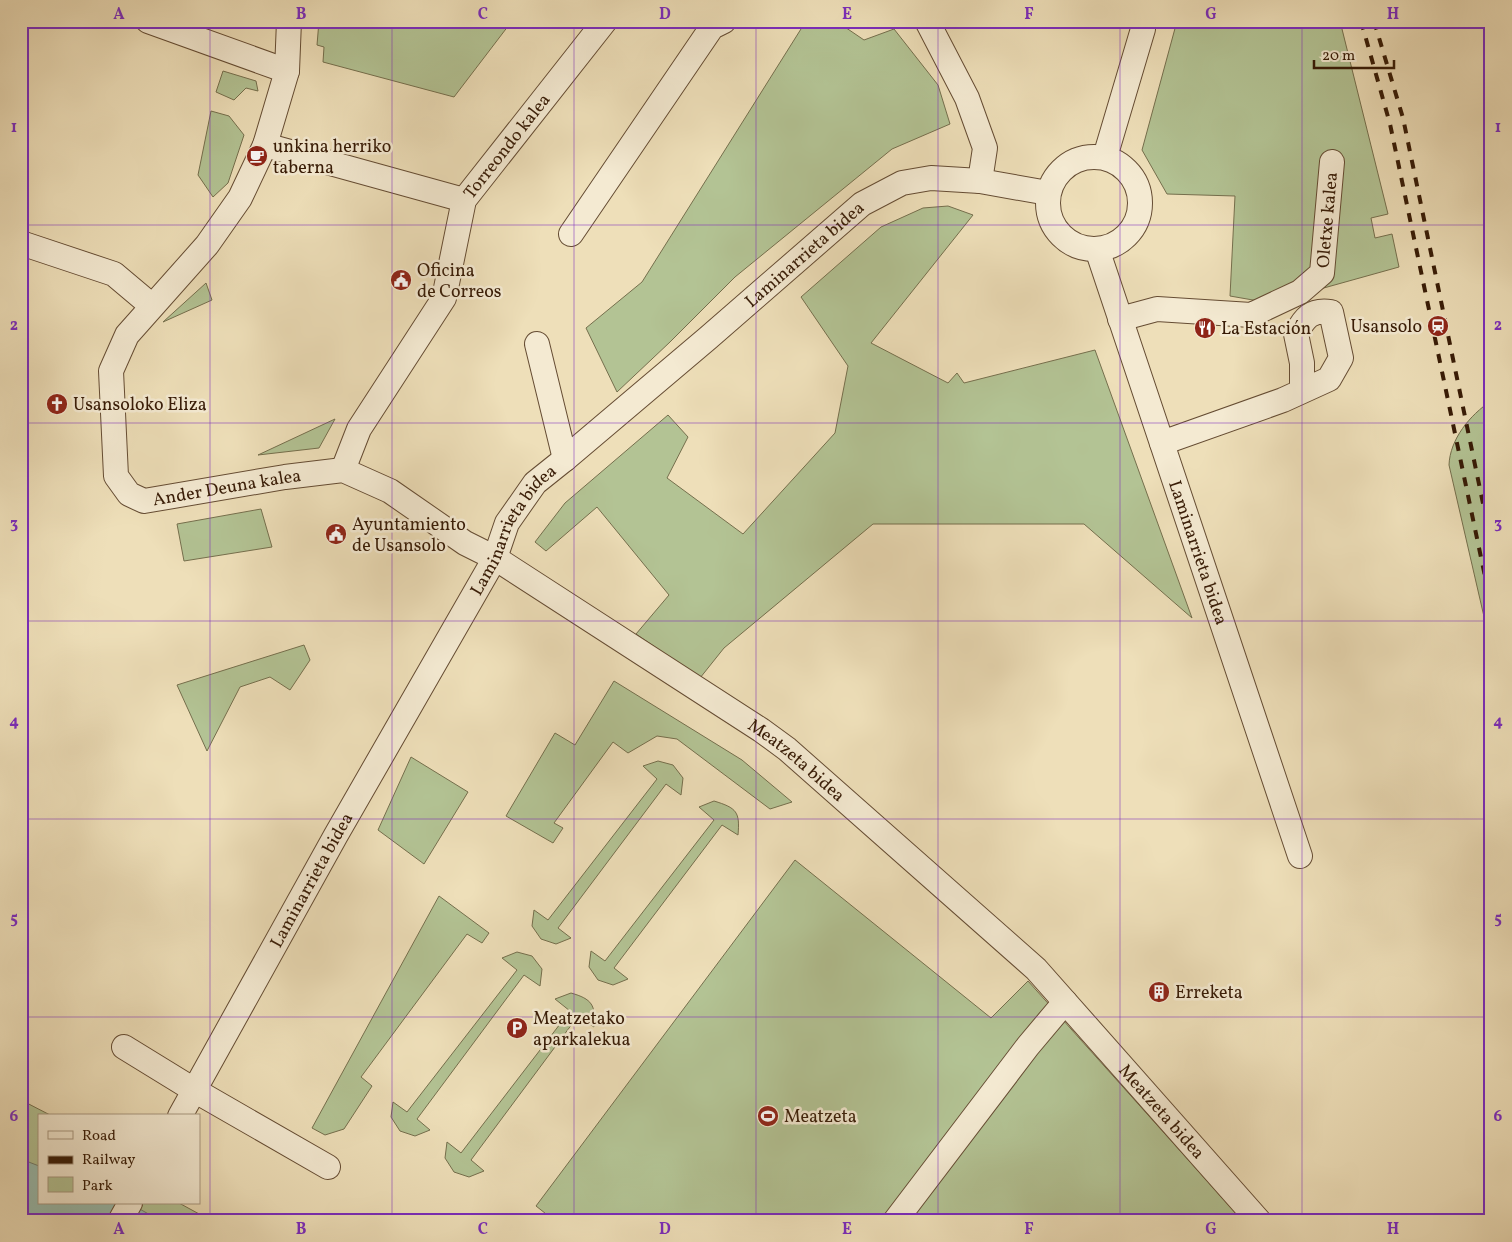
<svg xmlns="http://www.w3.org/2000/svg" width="1512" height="1242" viewBox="0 0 1512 1242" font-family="Vollkorn,serif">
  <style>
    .green { fill: #b3c394; stroke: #756f4d }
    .water { fill: #99bdb0; stroke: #727c6c }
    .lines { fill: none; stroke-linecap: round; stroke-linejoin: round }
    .minor-casing { stroke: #654c33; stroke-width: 26 }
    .minor { stroke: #f4ead2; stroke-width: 24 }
    .rail { stroke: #371b06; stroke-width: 4; stroke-dasharray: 9 9; stroke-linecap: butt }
    .grid { fill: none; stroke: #7b2cbf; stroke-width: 1; stroke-opacity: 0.55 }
    .labels { text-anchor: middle; stroke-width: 5; stroke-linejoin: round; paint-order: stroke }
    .poi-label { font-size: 18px; fill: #371b06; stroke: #f4ead2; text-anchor: start }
    .street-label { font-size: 18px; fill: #371b06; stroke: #f4ead2 }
    .neatline { fill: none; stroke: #7b2cbf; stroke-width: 2 }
    .grid-label { font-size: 16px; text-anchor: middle; font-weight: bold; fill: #7b2cbf }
  </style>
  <rect width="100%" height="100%" fill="#eedfb9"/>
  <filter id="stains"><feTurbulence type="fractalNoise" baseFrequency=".004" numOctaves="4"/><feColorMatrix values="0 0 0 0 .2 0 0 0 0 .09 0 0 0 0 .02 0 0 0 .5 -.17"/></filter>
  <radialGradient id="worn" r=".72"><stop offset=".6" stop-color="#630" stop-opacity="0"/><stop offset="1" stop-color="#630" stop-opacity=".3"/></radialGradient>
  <path class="green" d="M319,21h193l-58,76 -131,-35 1,-15 -7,-2z
    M806,21h30l28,19 30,-11 44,56 12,39 -58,25 -157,128 -65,65 -53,50 -31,-64 56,-46z
    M1177,21h163l48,193 -17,4 4,20 17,-4 7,33 -129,36 -40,-7 5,-100 -68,-2 -25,-44z
    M223,71l33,10 2,10 -12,-3 -12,12 -18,-8z
    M211,111l18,5 15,19 -16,48 -15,14 -15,-22z
    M948,206l25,9 -102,128 77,40 9,-10 7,10 131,-33 97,268 -108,-94h-211l-149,124 -24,30 -64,-44 33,-39 -72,-88 -51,44 -11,-9 30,-39 103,-88 20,22 -21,41 76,56 92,-101 13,-67 -47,-69 80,-70 42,-19z
    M206,283l6,17 -49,22z
    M1491,401v246l-42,-182c1,-26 21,-50 42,-64z
    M335,419l-16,29 -61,7z
    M261,509l11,38 -88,14 -7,-37z
    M304,645l6,15 -20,30 -20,-13 -30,10 -33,64 -30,-66z
    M614,681l128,79 50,42 -22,7 -93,-70 -20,-3 -29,17 -15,-11 -59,81 9,5 -10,15 -47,-27 49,-83 20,12z
    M411,757l57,35 -44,72 -46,-34z
    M658,761l15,4 10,13 -2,17 -15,-11 -108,144 13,10 -15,6 -15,-5 -9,-13 2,-16 14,10 109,-141 -14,-13z
    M714,801c23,7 26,11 24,34l-16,-10 -108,143 14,11 -15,6 -15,-5 -9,-13 2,-16 14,10 109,-141 -15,-13z
    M795,860l196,158 37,-37 215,240h-688l-19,-15z
    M439,896l50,37 -7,10 -15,-9 -106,143 11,9 -28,43 -19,6 -13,-7z
    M517,952l15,4 10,13 -2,17 -16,-11 -107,144 13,11 -15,6 -15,-5 -9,-14 2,-15 14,10 110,-142 -15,-12z
    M571,993c21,6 25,12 23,34l-16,-11 -107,144 13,11 -15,6 -15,-5 -9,-14 2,-16 14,11 109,-142 -15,-12z
    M21,1100l31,16h-13v87h140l33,18h-191z"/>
  <path class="water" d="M21,1159l18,7v37h90l32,18h-140z"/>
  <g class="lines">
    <g class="minor-casing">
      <g id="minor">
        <path d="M148,21l139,50"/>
        <path id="s1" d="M289,21l-2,50 -22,74 -25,53 -33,47 -80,90 -16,36 5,105 13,18 15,7 141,-24 58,-7 47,21 75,52 30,15 266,172 26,19 249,220 223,252"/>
        <path d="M927,21l40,77 18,50 -5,33"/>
        <path d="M265,145l199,55"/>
        <circle cx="1094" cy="203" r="46"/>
        <path d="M1105,157l38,-128v-8"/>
        <path d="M571,234l141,-207 12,-6"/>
        <path d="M21,243l93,31 38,32"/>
        <path id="s2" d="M1097,249l203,607"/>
        <path id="s3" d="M1120,319l37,-10 94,6 49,-23 22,-19 10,-111"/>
        <path d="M537,344l28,115"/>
        <path d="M1162,443l121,-43 46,-21 12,-21 -10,-46c-20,-3 -27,6 -35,22l6,29v28"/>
        <path id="s4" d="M343,470l16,-41 85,-131 20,-98 141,-179"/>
        <path d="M124,1047l70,43 134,77"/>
        <path id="s5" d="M180,1116l156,-281 159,-277 12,-35 28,-40 30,-24 143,-121 154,-134 40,-21 29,-5 49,3 68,12"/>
        <path d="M120,1221l10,-18"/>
        <path d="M895,1221l133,-175 37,-44"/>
      </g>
    </g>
    <use href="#minor" class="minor"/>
    <path class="rail" d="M1361,21l29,103 101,481
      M1374,21l29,97 88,424"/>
  </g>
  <path class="grid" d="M210,21v1200M392,21v1200M574,21v1200M756,21v1200M938,21v1200M1120,21v1200M1302,21v1200M21,225h1470M21,423h1470M21,621h1470M21,819h1470M21,1017h1470"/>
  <defs>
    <g id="cafe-disc" transform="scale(1.125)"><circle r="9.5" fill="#8f2418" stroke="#f4ead2"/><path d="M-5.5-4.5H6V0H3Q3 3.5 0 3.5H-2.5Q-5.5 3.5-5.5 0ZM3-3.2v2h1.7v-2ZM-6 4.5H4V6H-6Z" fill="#fff"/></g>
    <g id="civic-disc" transform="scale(1.125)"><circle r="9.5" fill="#8f2418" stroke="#f4ead2"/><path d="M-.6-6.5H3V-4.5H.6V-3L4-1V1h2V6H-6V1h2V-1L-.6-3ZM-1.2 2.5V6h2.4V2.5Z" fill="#fff"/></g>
    <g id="station-disc" transform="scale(1.125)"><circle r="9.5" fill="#8f2418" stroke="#f4ead2"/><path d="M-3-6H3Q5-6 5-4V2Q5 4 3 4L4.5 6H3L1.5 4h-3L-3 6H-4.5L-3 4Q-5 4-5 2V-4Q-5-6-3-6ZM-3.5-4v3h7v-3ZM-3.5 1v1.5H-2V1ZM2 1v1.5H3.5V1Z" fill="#fff"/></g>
    <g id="restaurant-disc" transform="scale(1.125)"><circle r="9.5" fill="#8f2418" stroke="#f4ead2"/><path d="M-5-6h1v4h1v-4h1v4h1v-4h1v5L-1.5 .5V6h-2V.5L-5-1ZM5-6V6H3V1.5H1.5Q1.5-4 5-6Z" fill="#fff"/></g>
    <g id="church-disc" transform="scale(1.125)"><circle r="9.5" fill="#8f2418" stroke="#f4ead2"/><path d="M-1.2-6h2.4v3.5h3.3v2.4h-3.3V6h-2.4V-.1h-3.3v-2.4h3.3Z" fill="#fff"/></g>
    <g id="building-disc" transform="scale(1.125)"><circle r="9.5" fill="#8f2418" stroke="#f4ead2"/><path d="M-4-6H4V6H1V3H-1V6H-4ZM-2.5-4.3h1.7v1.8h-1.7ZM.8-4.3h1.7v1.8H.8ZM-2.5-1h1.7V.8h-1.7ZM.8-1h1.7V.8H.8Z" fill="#fff"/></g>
    <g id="parking-disc" transform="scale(1.125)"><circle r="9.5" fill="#8f2418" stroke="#f4ead2"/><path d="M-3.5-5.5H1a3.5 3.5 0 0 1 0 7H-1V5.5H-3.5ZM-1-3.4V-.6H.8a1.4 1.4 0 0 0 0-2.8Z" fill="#fff"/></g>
    <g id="stadium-disc" transform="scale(1.125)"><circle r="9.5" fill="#8f2418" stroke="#f4ead2"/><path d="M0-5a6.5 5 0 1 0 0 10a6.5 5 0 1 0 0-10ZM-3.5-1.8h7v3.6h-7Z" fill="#fff"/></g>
  </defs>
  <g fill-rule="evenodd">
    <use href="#cafe-disc" x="257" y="156"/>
    <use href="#civic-disc" x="401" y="280"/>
    <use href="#station-disc" x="1438" y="326"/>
    <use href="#restaurant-disc" x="1205" y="328"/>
    <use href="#church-disc" x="57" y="404"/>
    <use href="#civic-disc" x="336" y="534"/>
    <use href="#building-disc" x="1159" y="992"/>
    <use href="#parking-disc" x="517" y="1028"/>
    <use href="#stadium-disc" x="768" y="1116"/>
  </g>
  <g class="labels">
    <g class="poi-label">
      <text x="273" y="152">unkina herriko<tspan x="273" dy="21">taberna</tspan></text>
      <text x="417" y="276">Oficina<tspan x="417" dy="21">de Correos</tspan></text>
      <text x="1422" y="332" text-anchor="end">Usansolo</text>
      <text x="1221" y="334">La Estación</text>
      <text x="73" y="410">Usansoloko Eliza</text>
      <text x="352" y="530">Ayuntamiento<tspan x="352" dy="21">de Usansolo</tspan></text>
      <text x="1175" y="998">Erreketa</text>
      <text x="533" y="1024">Meatzetako<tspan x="533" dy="21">aparkalekua</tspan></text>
      <text x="784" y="1122">Meatzeta</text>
    </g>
    <g class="street-label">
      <text dy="6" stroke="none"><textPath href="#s4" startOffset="369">Torreondo kalea</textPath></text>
      <text dy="6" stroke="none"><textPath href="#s3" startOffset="269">Oletxe kalea</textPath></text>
      <text dy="6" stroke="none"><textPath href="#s5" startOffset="1080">Laminarrieta bidea</textPath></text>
      <text dy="6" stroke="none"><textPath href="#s1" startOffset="631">Ander Deuna kalea</textPath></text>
      <text dy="6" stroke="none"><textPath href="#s5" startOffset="675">Laminarrieta bidea</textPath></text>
      <text dy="6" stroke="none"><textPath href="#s2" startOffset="320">Laminarrieta bidea</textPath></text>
      <text dy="6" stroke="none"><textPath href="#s1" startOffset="1288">Meatzeta bidea</textPath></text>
      <text dy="6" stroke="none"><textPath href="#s5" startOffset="270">Laminarrieta bidea</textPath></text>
      <text dy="6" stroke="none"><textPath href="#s1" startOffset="1796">Meatzeta bidea</textPath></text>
    </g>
  </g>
  <rect width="1512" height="1242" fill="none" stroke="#eedfb9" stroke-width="55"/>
  <rect x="38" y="1114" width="162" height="90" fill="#f4ead2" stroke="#a89780"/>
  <rect x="48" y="1131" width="25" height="8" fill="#f4ead2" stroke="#a89780"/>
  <text x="82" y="1140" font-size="15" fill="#371b06">Road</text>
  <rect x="48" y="1156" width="25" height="8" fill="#371b06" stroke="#a89780"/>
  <text x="82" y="1164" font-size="15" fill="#371b06">Railway</text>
  <rect x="48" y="1177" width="25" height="15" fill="#b3c394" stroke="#a89780"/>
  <text x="82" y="1190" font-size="15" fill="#371b06">Park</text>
  <path d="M1314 60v8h80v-8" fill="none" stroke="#371b06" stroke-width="2.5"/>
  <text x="1322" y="60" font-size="15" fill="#371b06" stroke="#f4ead2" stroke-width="4" paint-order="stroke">20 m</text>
  <rect x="28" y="28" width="1456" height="1186" class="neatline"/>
  <g class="grid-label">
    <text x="119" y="19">A</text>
    <text x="301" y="19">B</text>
    <text x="483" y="19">C</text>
    <text x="665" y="19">D</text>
    <text x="847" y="19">E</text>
    <text x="1029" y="19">F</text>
    <text x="1211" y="19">G</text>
    <text x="1393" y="19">H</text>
    <text x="14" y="132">1</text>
    <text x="1498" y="132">1</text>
    <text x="14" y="330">2</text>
    <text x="1498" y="330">2</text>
    <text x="14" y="528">3</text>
    <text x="1498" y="528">3</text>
    <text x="14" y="726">4</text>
    <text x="1498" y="726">4</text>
    <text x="14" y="923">5</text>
    <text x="1498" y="923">5</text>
    <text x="14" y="1121">6</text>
    <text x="1498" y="1121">6</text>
    <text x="119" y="1234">A</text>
    <text x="301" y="1234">B</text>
    <text x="483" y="1234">C</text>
    <text x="665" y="1234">D</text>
    <text x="847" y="1234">E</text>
    <text x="1029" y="1234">F</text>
    <text x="1211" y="1234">G</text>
    <text x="1393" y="1234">H</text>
  </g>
  <rect width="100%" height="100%" filter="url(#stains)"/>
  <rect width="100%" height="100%" fill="url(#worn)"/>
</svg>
